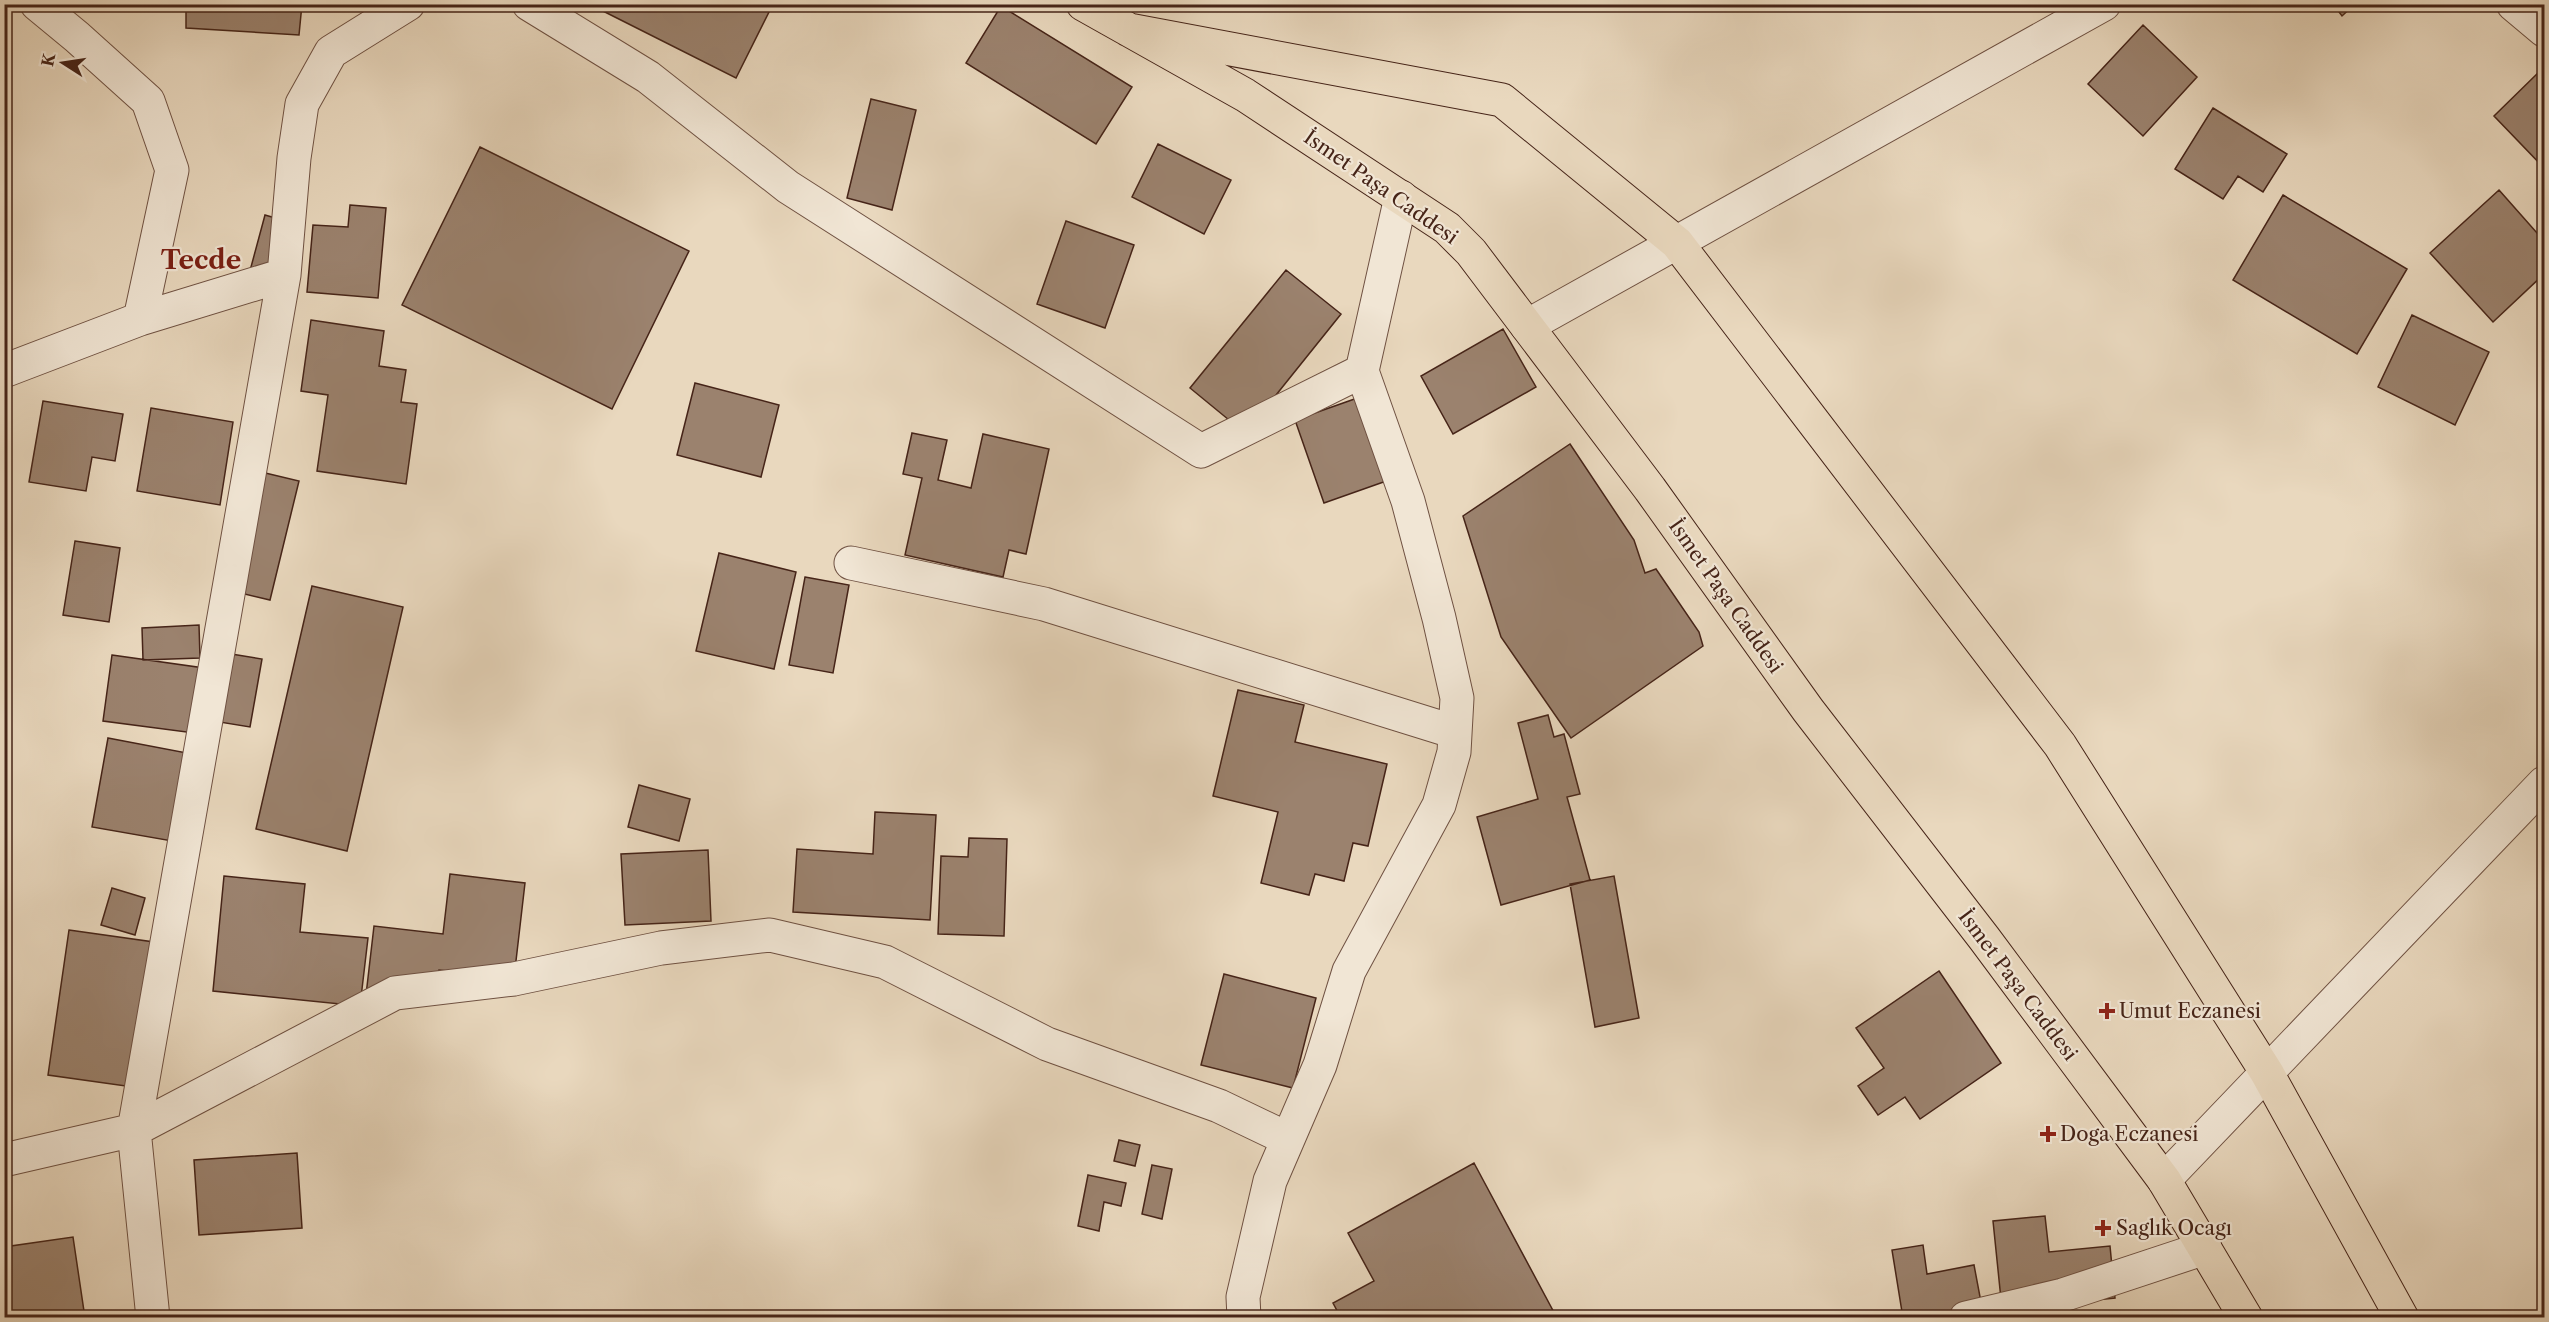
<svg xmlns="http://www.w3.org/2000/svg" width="2549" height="1322" viewBox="0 0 2549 1322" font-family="'Libre Caslon Text',serif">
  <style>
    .building { fill: #9b826e; stroke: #462418; stroke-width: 1.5 }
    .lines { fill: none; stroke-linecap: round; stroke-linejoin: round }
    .minor-casing { stroke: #6f5142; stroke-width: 35 }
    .major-casing { stroke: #462418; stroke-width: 35 }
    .minor { stroke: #f1e6d5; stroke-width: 33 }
    .major { stroke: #e9d8be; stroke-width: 33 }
    .poi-dot { fill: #8f2418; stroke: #f1e6d5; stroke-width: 2 }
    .labels { text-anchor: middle; stroke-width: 4.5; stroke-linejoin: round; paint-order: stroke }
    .street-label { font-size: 20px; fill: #462418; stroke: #f1e6d5 }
    .poi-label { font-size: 20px; fill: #462418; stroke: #f1e6d5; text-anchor: start }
    .district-label { font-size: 26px; font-weight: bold; fill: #7a1f14; stroke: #f1e6d5 }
  </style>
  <rect width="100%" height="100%" fill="#e9d8be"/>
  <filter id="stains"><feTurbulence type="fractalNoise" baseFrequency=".00333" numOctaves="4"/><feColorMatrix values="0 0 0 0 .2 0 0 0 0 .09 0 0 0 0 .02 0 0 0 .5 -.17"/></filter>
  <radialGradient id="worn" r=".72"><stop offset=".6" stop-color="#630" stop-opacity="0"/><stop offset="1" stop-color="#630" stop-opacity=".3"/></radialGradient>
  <path class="building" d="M186,4h116l-3,31 -113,-7z
    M589,4h184l-37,74z
    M2333,4h22l-13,12z
    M1001,6l131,81 -36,57 -130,-81z
    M2143,25l54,52 -54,59 -55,-52z
    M2544,67v101l-50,-52z
    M871,99l45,11 -24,100 -45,-12z
    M2213,108l74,46 -24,38 -25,-16 -15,23 -48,-30z
    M1158,144l73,36 -27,54 -72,-37z
    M480,147l209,104 -77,158 -210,-104z
    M2499,190l45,51v33l-51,48 -63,-69z
    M2283,195l124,74 -50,85 -124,-74z
    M350,205l36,3 -8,90 -71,-6 6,-67 35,2z
    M265,215l34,10 -55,68z
    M1066,221l68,24 -29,83 -68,-24z
    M1286,270l55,44 -73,91 -39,15 -39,-32z
    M2412,315l77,37 -34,73 -77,-38z
    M311,320l73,11 -5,35 27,4 -5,32 16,2 -11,80 -89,-13 11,-76 -27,-4z
    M1503,329l33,58 -83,47 -32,-58z
    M695,383l84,22 -18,72 -84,-22z
    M1363,396l29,83 -68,24 -29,-83z
    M43,401l80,13 -8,47 -23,-4 -6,34 -57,-9z
    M151,408l82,14 -13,83 -83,-14z
    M912,433l35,7 -9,40 33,8 12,-54 66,15 -23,105 -17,-4 -6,27 -98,-22 17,-77 -19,-4z
    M1570,444l64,96 11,33 11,-4 43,63 4,14 -132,92 -70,-101 -38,-121z
    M257,471l42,10 -29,119 -42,-10z
    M75,541l45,7 -11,74 -46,-7z
    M719,553l77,19 -22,97 -78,-18z
    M805,577l44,8 -16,88 -44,-8z
    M312,586l91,21 -56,244 -91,-22z
    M199,625l1,33 -57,2 -1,-32z
    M219,652l43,7 -12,68 -43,-7z
    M112,655l92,13 -10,65 -91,-12z
    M1238,690l66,15 -9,37 92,22 -19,82 -15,-3 -9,38 -29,-7 -6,21 -48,-12 17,-71 -65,-16z
    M1548,715l6,22 10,-3 16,60 -13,3 23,83 -89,25 -24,-88 61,-18 -20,-76z
    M108,738l79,15 -15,88 -80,-14z
    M639,785l51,14 -11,42 -51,-14z
    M875,812l61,3 -6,105 -137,-8 4,-63 76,5z
    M969,838l38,1 -3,97 -66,-2 3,-78 27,1z
    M708,850l3,71 -86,4 -4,-71z
    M450,874l75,9 -11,95 -75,-8 -4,32 -69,-7 8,-69 69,8z
    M224,876l81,8 -5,48 68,6 -8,68 -147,-15z
    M1614,876l25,142 -44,9 -25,-143z
    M112,888l33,10 -10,37 -34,-10z
    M69,930l99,14 -21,145 -99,-14z
    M1939,971l62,92 -81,56 -15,-22 -27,18 -20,-29 26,-18 -28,-40z
    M1224,974l92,24 -23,90 -92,-23z
    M1119,1140l21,5 -5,21 -21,-5z
    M297,1153l5,75 -103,7 -5,-75z
    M1474,1163l83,155h-216l-8,-15 41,-22 -26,-48z
    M1152,1165l20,4 -10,50 -20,-5z
    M1088,1175l38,8 -5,23 -17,-4 -5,29 -21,-5z
    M2045,1216l4,36 61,-6 5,52 -113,11 -9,-88z
    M73,1237l12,81h-81v-71z
    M1923,1245l4,29 47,-9 10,53h-81l-11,-68z"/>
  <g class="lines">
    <g class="minor-casing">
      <path id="minor" d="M37,4l40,33 71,64 24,69 -32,149
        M529,4l119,73 140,110 413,264 161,-80 39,-174
        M2513,4l31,26
        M1527,326l577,-322
        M4,371l136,-52 144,-44
        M851,563l193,41 411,128
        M4,1160l130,-30 261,-137 119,-14 147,-31 109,-13 115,27 162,82 172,62 69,33
        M2164,1180l380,-397
        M153,1318l-19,-188 150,-855 10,-117 8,-54 29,-52 77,-48
        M1244,1318l-1,-21 27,-116 50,-116 29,-94 90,-166 15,-53 3,-54 -18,-80 -31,-117 -46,-130
        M1966,1318l97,-23 142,-47"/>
    </g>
    <g class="major-casing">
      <path id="major" d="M1083,4l162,91 202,133 24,24 179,237 158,221 176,228 180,242 82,138
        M1129,30l373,70 175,143 383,502 207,328 135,245"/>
    </g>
    <use href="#minor" class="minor"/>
    <use href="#major" class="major"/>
  </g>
  <g class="poi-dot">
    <path d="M2104 1002h6v6h6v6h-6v6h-6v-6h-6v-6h6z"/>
    <path d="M2045 1125h6v6h6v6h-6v6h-6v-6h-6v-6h6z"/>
    <path d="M2100 1219h6v6h6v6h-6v6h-6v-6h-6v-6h6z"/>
  </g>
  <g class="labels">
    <g class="street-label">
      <text transform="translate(1381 187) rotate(35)" y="7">İsmet Paşa Caddesi</text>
      <text transform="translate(1726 596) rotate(55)" y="7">İsmet Paşa Caddesi</text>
      <text transform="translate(2018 985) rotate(53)" y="7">İsmet Paşa Caddesi</text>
    </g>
    <g class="poi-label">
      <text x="2119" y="1018">Umut Eczanesi</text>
      <text x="2060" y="1141">Doga Eczanesi</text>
      <text x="2116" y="1235">Saglık Ocagı</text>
    </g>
    <g class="district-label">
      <text x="201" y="269">Tecde</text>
    </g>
  </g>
  <rect width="2549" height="1322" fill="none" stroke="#e9d8be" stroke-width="24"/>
  <rect x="6" y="6" width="2537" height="1310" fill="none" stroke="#462418" stroke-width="3"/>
  <rect x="12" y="12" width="2525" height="1298" fill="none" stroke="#462418" stroke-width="1.5"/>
  <g transform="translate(63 63) rotate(282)" stroke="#f1e6d5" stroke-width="4.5" paint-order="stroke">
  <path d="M0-4.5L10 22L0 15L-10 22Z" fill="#462418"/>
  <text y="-9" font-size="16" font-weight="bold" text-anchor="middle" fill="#462418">K</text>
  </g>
  <rect width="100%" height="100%" filter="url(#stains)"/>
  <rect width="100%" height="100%" fill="url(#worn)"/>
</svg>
